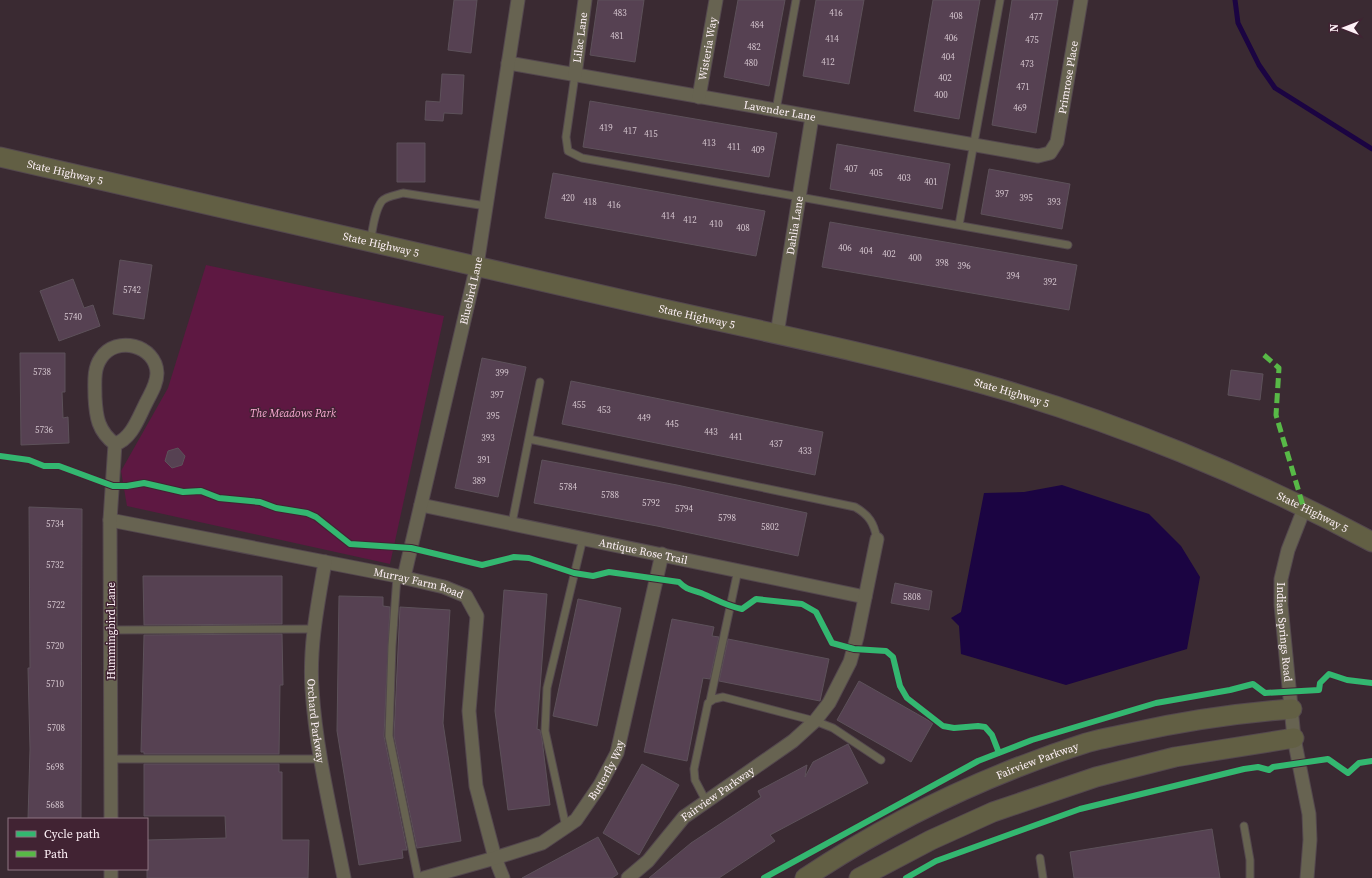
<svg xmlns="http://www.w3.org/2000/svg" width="1372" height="878" viewBox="0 0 1372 878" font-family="'Source Serif 4',serif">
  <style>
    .green { fill: #5e1842 }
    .water { fill: #1b0442 }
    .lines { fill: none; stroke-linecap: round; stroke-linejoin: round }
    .stream { stroke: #1b0442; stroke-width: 5 }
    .building { fill: #564152; stroke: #5d515a }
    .lane-casing { stroke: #54484e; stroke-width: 9 }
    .street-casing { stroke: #54484e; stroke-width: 15 }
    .secondary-casing { stroke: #54484e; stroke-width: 21 }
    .lane { stroke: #676351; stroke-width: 7 }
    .street { stroke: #676351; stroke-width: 13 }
    .secondary { stroke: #625f44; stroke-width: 19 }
    .quiet { stroke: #58b947; stroke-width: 5; stroke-dasharray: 10 5; stroke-linecap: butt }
    .cycleway-casing { stroke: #412333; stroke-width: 8 }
    .cycleway { stroke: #33b770; stroke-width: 6 }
    .labels { text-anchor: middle; stroke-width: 3; stroke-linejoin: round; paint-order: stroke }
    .number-label { font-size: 9px; fill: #d4c5ce }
    .street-label { font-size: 11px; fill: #fef1f7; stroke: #412333 }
    .park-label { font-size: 11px; font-style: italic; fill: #f8a9d1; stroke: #412333 }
  </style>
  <rect width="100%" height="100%" fill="#3a2a32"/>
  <path class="green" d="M206,265l238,51 -54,248 -263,-58 -6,-35 47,-83z"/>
  <path class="water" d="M1062,485l87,29 32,32 19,31 -13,72 -121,36 -105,-31 -2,-28 -8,-8 10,-6 23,-119 40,-1z"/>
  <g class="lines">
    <path class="stream" d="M1235,0l3,23 21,42 16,23 97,61"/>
  </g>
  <path class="building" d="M454,0h23l-6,53 -23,-3z
    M598,0h46l-9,62 -45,-7z
    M738,0h47l-16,86 -45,-9z
    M816,0h48l-15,84 -46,-8z
    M933,0h47l-21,119 -45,-8z
    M1012,0h46l-22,133 -44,-8z
    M442,74l22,1 -2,39 -18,-1 -1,8 -18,-1 1,-19 14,1z
    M590,101l187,32 -8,44 -186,-30z
    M397,143h28v39h-28z
    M837,144l113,20 -8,45 -112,-20z
    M989,169l81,15 -8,45 -81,-15z
    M553,173l212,38 -9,45 -211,-38z
    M830,222l247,43 -8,45 -247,-43z
    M120,260l32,5 -8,54 -31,-5z
    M73,279l11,29 9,-3 7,21 -41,15 -19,-50z
    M20,353h45v39h-3l1,26 5,-1 1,26 -48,2z
    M482,358l44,9 -28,130 -43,-9z
    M1231,370l32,4 -3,26 -32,-5z
    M571,381l252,51 -8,43 -253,-51z
    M178,448l7,8 -3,9 -10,3 -7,-7 3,-10z
    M542,460l135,25 130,28 -9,43 -141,-30 -123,-23z
    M29,507l53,2 -1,310h-53l2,-70 -2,-81h2z
    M143,576h139v48l-138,1z
    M895,583l37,8 -3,19 -38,-7z
    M504,590l43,4 -10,135 3,1 2,9 8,66 -42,5 -13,-99z
    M339,596l44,1v9l7,1 -6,129 23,114h-5l1,8 -44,7 -22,-134z
    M578,599l43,9 -24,118 -44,-10z
    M400,607l50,3 -7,113 18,118 -44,7 -23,-112z
    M672,619l42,8 -2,9 7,1 -9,42 -7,-1 -16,83 -43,-9z
    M282,634l1,51h-3l-1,69h-135v-2h-3l3,-117z
    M728,639l101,20 -9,42 -101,-20z
    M859,681l74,42 -22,39 -74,-42z
    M848,744l20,39 -98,52 5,6 -56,37h-70l42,-35 70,-46 -3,-6 49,-26 -2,12 8,-15z
    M144,764h135v8h3v68h27l-1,38h-161v-38l79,-2 -1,-22h-81z
    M642,764l37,21 -40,70 -36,-22z
    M1212,829l8,49h-146l-4,-26z
    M598,837l20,37 -6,4h-90z"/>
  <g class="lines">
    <g class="lane-casing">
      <path id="lane" d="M575,75l-9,62 2,14 14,7 486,87
        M776,110l20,-110
        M959,225l41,-225
        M370,242c3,-12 4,-31 12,-41 4,-5 15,-6 21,-8l83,13
        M529,439l326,68c14,8 19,16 22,32
        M512,523l28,-141
        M397,576l-5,70 -3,90 29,142
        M111,630l203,-1
        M710,701l28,-131
        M111,759h211
        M706,801l-11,-21 -1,-11 14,-66 6,-4 9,-2 92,24 18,7 48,32
        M1244,826l6,34v18
        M566,827l-21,-96 2,-43 36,-150
        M1040,858l3,20"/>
    </g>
    <g class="street-casing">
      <g id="street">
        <path id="s1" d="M508,63l530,93 12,-3 7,-11 24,-142"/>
        <path id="s2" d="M575,75l10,-75"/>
        <path id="s3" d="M699,97l17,-97"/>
        <path id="s4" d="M777,334l35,-217"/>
        <path id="s5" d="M421,505l444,92"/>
        <path id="s6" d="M1304,509l-16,41 -7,29v26l13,133 15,76 1,26 -3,38"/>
        <path id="s7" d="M110,520l287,56 47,11 22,9 11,20 -8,95 7,75 19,72 8,20"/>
        <path id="s8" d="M325,562c-7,41 -16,84 -13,127 4,63 20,127 32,189"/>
        <path id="s9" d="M404,577l73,-312 41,-265"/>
        <path d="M111,819l-1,-299 5,-76c17,-5 24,-28 32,-43 4,-8 10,-17 10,-28 -1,-28 -41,-38 -56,-15 -8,11 -6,26 -6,39 1,20 3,34 20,47"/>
        <path d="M111,869v9"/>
        <path id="s10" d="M424,878l71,-20 47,-15 34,-23 24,-35 17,-32 45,-199"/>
        <path id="s11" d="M628,878l20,-17 36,-44 109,-76 22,-20 14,-18 21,-41 7,-25 20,-98"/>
      </g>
    </g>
    <g class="secondary-casing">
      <g id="secondary">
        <path id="s12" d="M0,157c212,49 425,97 637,146 115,26 230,49 343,80 133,37 271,94 392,159"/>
        <path id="s13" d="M805,878c87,-58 181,-103 281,-135 14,-4 29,-7 44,-10 54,-12 107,-20 162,-24"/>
        <path d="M859,878l72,-38 62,-28 103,-35 79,-20 119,-19"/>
      </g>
    </g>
    <use href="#lane" class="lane"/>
    <use href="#street" class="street"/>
    <use href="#secondary" class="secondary"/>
    <path class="quiet" d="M1264,355l15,13 -3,47 28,94"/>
    <g class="cycleway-casing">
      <path id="cycleway" d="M0,456l29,4 15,6h15l54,20h14l17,-3 39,9 18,-1 18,7 41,4 16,6 31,5 9,4 34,27 61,4 71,17 32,-8 15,1 45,15 19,3 16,-4 70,10c9,9 11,7 22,11 15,6 22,12 41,16l14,-10 46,5 14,8 16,31 22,6 32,2 7,6 7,29 7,12 36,28 11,2 24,-2 7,1 7,8 7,18
        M764,878l214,-117 54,-21 124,-37 74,-13 23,-6 12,9 54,-3 1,-7 9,-9 18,6 25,3
        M906,878l30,-17 144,-52 164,-40 14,-2 11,3 4,-3 55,-8 20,14 11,-10 13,-2"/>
    </g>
    <use href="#cycleway" class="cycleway"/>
  </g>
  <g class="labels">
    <g class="number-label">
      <text x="620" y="16">483</text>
      <text x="836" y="16">416</text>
      <text x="956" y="19">408</text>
      <text x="1036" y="20">477</text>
      <text x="757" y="28">484</text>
      <text x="617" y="39">481</text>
      <text x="951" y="41">406</text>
      <text x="832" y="42">414</text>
      <text x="1032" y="43">475</text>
      <text x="754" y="50">482</text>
      <text x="948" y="60">404</text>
      <text x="828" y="65">412</text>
      <text x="751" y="66">480</text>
      <text x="1027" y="67">473</text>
      <text x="945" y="81">402</text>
      <text x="1023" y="90">471</text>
      <text x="941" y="98">400</text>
      <text x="1020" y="111">469</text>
      <text x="606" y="131">419</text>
      <text x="630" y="134">417</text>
      <text x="651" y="137">415</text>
      <text x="709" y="146">413</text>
      <text x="734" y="150">411</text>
      <text x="758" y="153">409</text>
      <text x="851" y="172">407</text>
      <text x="876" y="176">405</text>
      <text x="904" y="181">403</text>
      <text x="931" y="185">401</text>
      <text x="1002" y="197">397</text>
      <text x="568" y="201">420</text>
      <text x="1026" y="201">395</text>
      <text x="590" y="205">418</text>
      <text x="1054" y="205">393</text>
      <text x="614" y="208">416</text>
      <text x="668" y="219">414</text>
      <text x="690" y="223">412</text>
      <text x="716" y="227">410</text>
      <text x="743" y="231">408</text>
      <text x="845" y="251">406</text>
      <text x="866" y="254">404</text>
      <text x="889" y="257">402</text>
      <text x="915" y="261">400</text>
      <text x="942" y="266">398</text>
      <text x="964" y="269">396</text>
      <text x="1013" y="279">394</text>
      <text x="1050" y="285">392</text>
      <text x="132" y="293">5742</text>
      <text x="73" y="320">5740</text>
      <text x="42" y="375">5738</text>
      <text x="502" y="376">399</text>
      <text x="497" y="398">397</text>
      <text x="579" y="408">455</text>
      <text x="604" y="413">453</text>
      <text x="493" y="419">395</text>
      <text x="644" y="421">449</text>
      <text x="672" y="427">445</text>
      <text x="44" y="433">5736</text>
      <text x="711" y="435">443</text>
      <text x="736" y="440">441</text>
      <text x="488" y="441">393</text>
      <text x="776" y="447">437</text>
      <text x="805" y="454">433</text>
      <text x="484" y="463">391</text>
      <text x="479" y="484">389</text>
      <text x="568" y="490">5784</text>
      <text x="610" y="498">5788</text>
      <text x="651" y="506">5792</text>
      <text x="684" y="512">5794</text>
      <text x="727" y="521">5798</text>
      <text x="55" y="527">5734</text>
      <text x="770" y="530">5802</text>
      <text x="55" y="568">5732</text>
      <text x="912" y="600">5808</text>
      <text x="56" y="608">5722</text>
      <text x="55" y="649">5720</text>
      <text x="55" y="687">5710</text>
      <text x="56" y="731">5708</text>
      <text x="55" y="770">5698</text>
      <text x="55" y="808">5688</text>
    </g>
    <g class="street-label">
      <text dy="4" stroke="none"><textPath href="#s2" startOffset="38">Lilac Lane</textPath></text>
      <text dy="4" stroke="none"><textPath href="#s3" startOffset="49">Wisteria Way</textPath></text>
      <text dy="4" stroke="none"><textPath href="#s1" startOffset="629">Primrose Place</textPath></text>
      <text dy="4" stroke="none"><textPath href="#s1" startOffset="276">Lavender Lane</textPath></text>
      <text dy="4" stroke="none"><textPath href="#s12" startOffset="67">State Highway 5</textPath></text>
      <text dy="4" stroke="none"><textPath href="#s4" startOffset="110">Dahlia Lane</textPath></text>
      <text dy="4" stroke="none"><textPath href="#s12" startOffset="391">State Highway 5</textPath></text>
      <text dy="4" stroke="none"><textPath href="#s9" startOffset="294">Bluebird Lane</textPath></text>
      <text dy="4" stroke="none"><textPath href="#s12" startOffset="715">State Highway 5</textPath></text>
      <text dy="4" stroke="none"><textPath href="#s12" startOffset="1039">State Highway 5</textPath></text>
      <text dy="4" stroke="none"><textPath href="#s12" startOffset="1363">State Highway 5</textPath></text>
      <text dy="4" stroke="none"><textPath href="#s5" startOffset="227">Antique Rose Trail</textPath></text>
      <text dy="4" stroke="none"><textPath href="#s7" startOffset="315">Murray Farm Road</textPath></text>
      <text transform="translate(111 631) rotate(-90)" y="4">Hummingbird Lane</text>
      <text dy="4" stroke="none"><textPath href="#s6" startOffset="127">Indian Springs Road</textPath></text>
      <text dy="4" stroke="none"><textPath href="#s8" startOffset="160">Orchard Parkway</textPath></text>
      <text dy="4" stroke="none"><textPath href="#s13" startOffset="261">Fairview Parkway</textPath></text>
      <text dy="4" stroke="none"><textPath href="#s10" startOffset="223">Butterfly Way</textPath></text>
      <text dy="4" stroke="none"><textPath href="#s11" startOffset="124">Fairview Parkway</textPath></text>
    </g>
    <g class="park-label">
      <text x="293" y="417">The Meadows Park</text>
    </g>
  </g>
  <rect x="8" y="818" width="140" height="52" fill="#412333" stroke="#8d7581"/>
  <rect x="16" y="831" width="20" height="6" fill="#33b770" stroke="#8d7581"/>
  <text x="44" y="838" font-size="12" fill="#fef1f7">Cycle path</text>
  <rect x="16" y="851" width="20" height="6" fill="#58b947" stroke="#8d7581"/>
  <text x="44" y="858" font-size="12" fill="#fef1f7">Path</text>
  <g transform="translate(1344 28) rotate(270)" stroke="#412333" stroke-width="3" paint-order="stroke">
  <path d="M0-3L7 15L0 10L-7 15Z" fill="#fef1f7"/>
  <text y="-6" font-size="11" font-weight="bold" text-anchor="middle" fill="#fef1f7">N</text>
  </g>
</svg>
